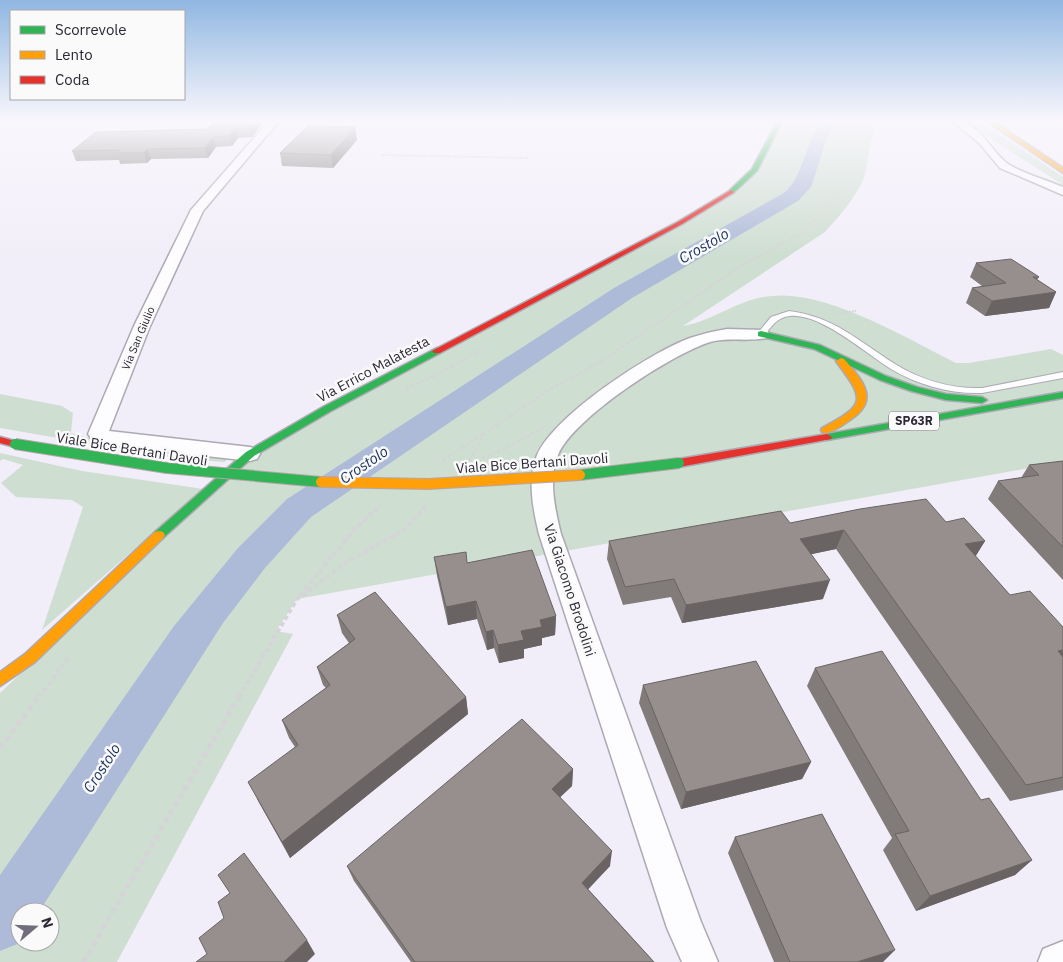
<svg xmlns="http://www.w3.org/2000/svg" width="1063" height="962" viewBox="0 0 1063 962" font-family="'IBM Plex Sans',sans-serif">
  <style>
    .green { fill: #ceded1; fill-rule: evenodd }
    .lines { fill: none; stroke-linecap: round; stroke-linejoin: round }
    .stream { stroke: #adbbd8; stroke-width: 3 }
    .river { fill: #adbbd8; fill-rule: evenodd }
    .lane-casing { stroke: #ada9b3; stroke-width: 2 }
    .street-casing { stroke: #ada9b3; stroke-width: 3 }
    .fast-casing { stroke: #ada9b3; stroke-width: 3 }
    .slow-casing { stroke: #ada9b3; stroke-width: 3 }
    .jam-casing { stroke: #ada9b3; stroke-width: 3 }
    .path-far3 { stroke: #d5d4d8; stroke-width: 2; stroke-dasharray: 2 1; stroke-linecap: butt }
    .path-far2 { stroke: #d5d4d8; stroke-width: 2.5; stroke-dasharray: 3 2.5; stroke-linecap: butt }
    .path-far1 { stroke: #d5d4d8; stroke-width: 4; stroke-dasharray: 4.5 3; stroke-linecap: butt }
    .path { stroke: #d5d4d8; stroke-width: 5; stroke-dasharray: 5.5 4; stroke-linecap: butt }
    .lane { fill: #fdfcfe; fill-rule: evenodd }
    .street { fill: #fdfcfe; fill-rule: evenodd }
    .fast { fill: #30b455; fill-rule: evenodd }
    .slow { fill: #ff9f0a; fill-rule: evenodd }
    .jam { fill: #e5322d; fill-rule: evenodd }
    .rail-casing { stroke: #cccace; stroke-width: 3 }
    .rail { stroke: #fafafa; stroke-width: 2; stroke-dasharray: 5.5; stroke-linecap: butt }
    .fast-bridge-casing { stroke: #b7a5aa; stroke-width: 12; stroke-linecap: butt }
    .slow-bridge-casing { stroke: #b7a5aa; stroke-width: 12; stroke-linecap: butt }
    .fast-bridge { stroke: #30b455; stroke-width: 10 }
    .slow-bridge { stroke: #ff9f0a; stroke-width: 10 }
    .wall { fill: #817b7a }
    .shaded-wall { fill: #696463 }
    .building { fill: #968f8e; stroke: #696463 }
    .labels { text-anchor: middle; stroke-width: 5; stroke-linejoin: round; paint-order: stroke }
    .far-street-label { font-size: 11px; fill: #2d2835; stroke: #fafafa }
    .shield { fill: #fafafa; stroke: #6a6770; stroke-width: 1 }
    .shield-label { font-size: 12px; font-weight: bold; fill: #2d2835 }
    .street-label { font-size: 14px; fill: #2d2835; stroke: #fafafa }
    .water-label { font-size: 15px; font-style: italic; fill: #182f5e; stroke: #fafafa }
  </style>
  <rect width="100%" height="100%" fill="#f2eef9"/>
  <path class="green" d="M781,122h98c-10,16 -10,35 -14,52 -5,19 -27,44 -40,58l-142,94c34,-6 53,-27 89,-30 55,-6 136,43 184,67h13l82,-14 12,6v107l-766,137 -21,32 17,3 -176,328h-117v-269l247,-234 499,-277zM20,912h30v30h-30z
    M965,122c24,0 76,41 98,55v8z
    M0,394l62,12 11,7 -2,20 31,8 127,18 -5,3 -50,-4 -174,-30z
    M0,453l82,18 121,18 -161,141 41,-123 -11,-7 -56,-3 -15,-14 22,-18 -20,-6 -3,2z"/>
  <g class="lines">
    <path class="stream" d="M233,175l46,-53"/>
    <path class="river" d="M822,122h16l-11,15 -16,50 -13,14 -166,97 -321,219 -46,51 -42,55 -184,289h-19v31l-20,8v-76l174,-249 64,-78 49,-49 327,-211 170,-95c20,-17 20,-49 38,-71z"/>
    <g class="lane-casing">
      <path id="lane" d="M789,311c46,6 69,30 106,53 26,16 57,25 87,24l81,-16v6l-81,15c-32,1 -64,-8 -91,-24 -26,-16 -70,-56 -101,-53 -13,1 -19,11 -26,20h-6l-1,-2 14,-17z"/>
    </g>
    <g class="street-casing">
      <path id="street" d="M268,122h10l-75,89 -53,115 -41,105 141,16 7,2 3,5 -3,5 -7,2 -140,-16 -19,-7 -3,-4 46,-108 57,-116z
        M954,122c27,0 35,28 54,42 14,9 39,16 55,23v8l-63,-27 -20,-24z
        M727,329l40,1 2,4 -2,4c-19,4 -38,-1 -57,4 -38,12 -137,76 -152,113 -10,25 -3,54 3,79l140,388 17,40h-36l-15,-34 -128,-394c-6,-25 -12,-54 -2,-79 18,-40 112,-102 153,-117 12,-4 24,-7 37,-9z
        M1063,941v21h-25l5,-13z"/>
    </g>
    <g class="fast-casing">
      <path id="fast" d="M777,122h5l-25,49 -24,22h-4v-2l23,-22z
        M761,331l59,14 66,31 31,11 29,7 36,3 5,3 -5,3 -36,-3 -35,-9 -31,-11 -66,-31 -56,-13v-4z
        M437,348l3,1v4l-109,58 -77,45 -91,82h-8l-2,-3 2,-3 91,-80 77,-45z
        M1063,392v6l-236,42 -5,-3 5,-3z"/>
    </g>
    <g class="slow-casing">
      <path id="slow" d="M988,122h6l69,46v5z
        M841,358l3,1c18,21 37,41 6,61 -7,5 -15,11 -24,13l-4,-1 -1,-2 1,-2c45,-24 43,-28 14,-67z
        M159,531l4,1 2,3 -2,3 -128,124 -35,24v-14l25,-18 130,-122z"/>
    </g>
    <g class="jam-casing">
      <path id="jam" d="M731,190l3,2 -1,1 -51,31 -242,129h-6l-2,-2 246,-129z
        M827,434l5,3 -1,2 -152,28 -5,-4 5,-4z
        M0,437l19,5 1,2 -5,3 -15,-4z"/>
    </g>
    <path class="path-far3" d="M382,155l146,3
      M834,314l22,-3
      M639,336l97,-67 65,-36 26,-24 18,-33 11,-33 15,-21"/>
    <path class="path-far2" d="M406,389l35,-16 44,-26
      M482,458l23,-9 40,-23
      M443,460l40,-26
      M470,460l14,-26 63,-43 55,-30 39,-27"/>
    <path class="path-far1" d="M300,595l55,-66 26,-24
      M39,697l30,-40
      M239,697l58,-98 50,-37 57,-32 24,-26"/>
    <path class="path" d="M0,748l40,-53
      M83,962l157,-267"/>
    <use href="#lane" class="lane"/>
    <use href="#street" class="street"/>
    <use href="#fast" class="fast"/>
    <use href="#slow" class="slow"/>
    <use href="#jam" class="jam"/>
    <g class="rail-casing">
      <path id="rail" d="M1058,122l5,3"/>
    </g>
    <use href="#rail" class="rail"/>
    <g class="fast-bridge-casing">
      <path id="fast-bridge" d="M15,444l152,24 154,14
        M580,475l99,-12"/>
    </g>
    <g class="slow-bridge-casing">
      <path id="slow-bridge" d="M321,482l107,2 152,-9"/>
    </g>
    <use href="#fast-bridge" class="fast-bridge"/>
    <use href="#slow-bridge" class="slow-bridge"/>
  </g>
  <path class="wall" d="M214,122h49l-11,15 -14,1 -6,8 -16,1 -8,11 -57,1 -4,4 -27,1 -1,-4 -43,1 -4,-10 136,-22z
    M357,140l-24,28 -51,-2 -2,-13z
    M976,263l63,14 -2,3 19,12 -7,16 -64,8 -19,-13 6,-15 10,-2 -12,-9z
    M1063,461v119l-75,-81 10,-18 23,-3 8,-13z
    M946,522l39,19 -10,15 35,39 53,32v163l-53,11 -174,-252 -25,5 12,45 -141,24 -11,-26 -48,8 -16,-46 2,-18 181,-18z
    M434,557l33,6 89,53 -1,19 -13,3v7l-18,4v9l-25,5 -5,-15 -7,2 -10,-31 -29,6 -11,-49z
    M337,615l129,82 2,17 -178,144 -33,-59 38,-52 -6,-9 -7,-18 44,-32 -3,-3 -6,-18 32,-24 -7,-10z
    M815,668l166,132 51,60 -17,15 -99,36 -33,-61 9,-12 -85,-152z
    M643,685l168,77 -9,17 -121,30 -42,-106z
    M573,769l-1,17 -12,11 50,69 -22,23 66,73h-243l-57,-81 -7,-15z
    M735,837l148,125h-109l-46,-109z"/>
  <path class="shaded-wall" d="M254,122h9l-11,15 -2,-9z
    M355,127l2,13 -24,28 -2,-13z
    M235,128l3,10 -6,8 -2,-10z
    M213,137l3,10 -8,11 -3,-10z
    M147,149l4,10 -4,4 -3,-10z
    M1056,292l-7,16 -64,8 7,-15z
    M844,530l-8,19 -42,9 6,-19z
    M985,541l-11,18 -9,-15z
    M830,580l-7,19 -141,24 4,-18z
    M476,601l1,18 -29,6 -2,-18z
    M556,616l-1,19 -13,3v7l-18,4v9l-25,5 -1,-18 42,-25z
    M493,630l1,18 -7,2 -1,-18z
    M1063,650v14l-5,-13z
    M466,697l2,17 -178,144 -8,-16z
    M811,762l-9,17 -121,30 5,-17z
    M573,769l-1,17 -21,20 1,-17z
    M612,851l-2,15 -30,32 2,-15z
    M1032,860l-17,15 -99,36 14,-15z
    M307,940l8,14 -8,8h-23z
    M895,950l-12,12h-26z"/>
  <path class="building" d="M214,122h40l-4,6h-15l-5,8 -17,1 -8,11 -58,1 -3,4h-27l3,-3 -48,1 24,-19 112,-3z
    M308,126l47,1 -24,28 -51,-2z
    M1011,259l22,14 6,4h-6l23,15 -64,9 -20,-13 34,-5 -30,-20z
    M1063,461v86l-65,-66 41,-6 -10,-10z
    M926,499l20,23 18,-4 21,23 -20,3 45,51 20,-4 33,36v23l-5,1 5,6v120l-37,8 -182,-255 -44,9 30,41 -144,25 -12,-26 -49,8 -16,-46 172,-30 9,12 70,-14z
    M532,550l24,66 -16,4 2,7 -21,4 3,9 -26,5 -5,-15 -7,2 -10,-31 -30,6 -12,-50 32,-5 1,11z
    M375,592l91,105 -184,145 -34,-60 50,-37 -16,-25 48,-35 -13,-18 38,-28 -18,-24z
    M882,651l99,149 8,-2 43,62 -102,36 -35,-62 14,-3 -94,-163z
    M756,661l55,101 -125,30 -43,-107z
    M522,719l51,50 -21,20 60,62 -30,32 72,79h-239l-68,-96z
    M822,814l73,136 -38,12h-67l-55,-125z
    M244,853l63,87 -23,22h-88l11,-8 -8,-16 25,-20 -6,-16 12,-9 -12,-18z"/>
  <linearGradient id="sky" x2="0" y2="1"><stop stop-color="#90b7e2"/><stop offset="0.47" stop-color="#f9f7fc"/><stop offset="1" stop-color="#f9f7fc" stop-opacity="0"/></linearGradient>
  <rect width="1063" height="257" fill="url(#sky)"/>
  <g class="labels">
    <g class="far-street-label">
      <text transform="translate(138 338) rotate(-67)" y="4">Via San Giulio</text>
    </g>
    <rect class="shield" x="889" y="411.5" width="50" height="19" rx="4"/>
    <g class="shield-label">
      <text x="914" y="425">SP63R</text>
    </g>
    <g class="street-label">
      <text transform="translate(373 369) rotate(-28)" y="5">Via Errico Malatesta</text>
      <text transform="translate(132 449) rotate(9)" y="5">Viale Bice Bertani Davoli</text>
      <text transform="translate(532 463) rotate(-4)" y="5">Viale Bice Bertani Davoli</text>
      <text transform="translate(570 590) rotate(72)" y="5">Via Giacomo Brodolini</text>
    </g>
    <g class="water-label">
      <text transform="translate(704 246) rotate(-30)" y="5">Crostolo</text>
      <text transform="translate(364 465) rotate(-34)" y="5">Crostolo</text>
      <text transform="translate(102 768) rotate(-57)" y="5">Crostolo</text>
    </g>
  </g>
  <rect x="10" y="10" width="175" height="90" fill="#fafafa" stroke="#a8a6ab"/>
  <rect x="20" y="26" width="25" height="8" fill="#30b455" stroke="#a8a6ab"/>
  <text x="55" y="35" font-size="15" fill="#2d2835">Scorrevole</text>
  <rect x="20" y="51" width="25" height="8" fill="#ff9f0a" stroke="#a8a6ab"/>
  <text x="55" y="60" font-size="15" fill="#2d2835">Lento</text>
  <rect x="20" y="76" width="25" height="8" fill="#e5322d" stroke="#a8a6ab"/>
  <text x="55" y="85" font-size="15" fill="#2d2835">Coda</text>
  <g transform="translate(35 927) rotate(71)"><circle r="24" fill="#fafafa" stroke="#a8a6ab"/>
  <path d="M0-4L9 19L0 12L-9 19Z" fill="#726d7a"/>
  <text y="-8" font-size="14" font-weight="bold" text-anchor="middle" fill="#2d2835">N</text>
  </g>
</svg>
